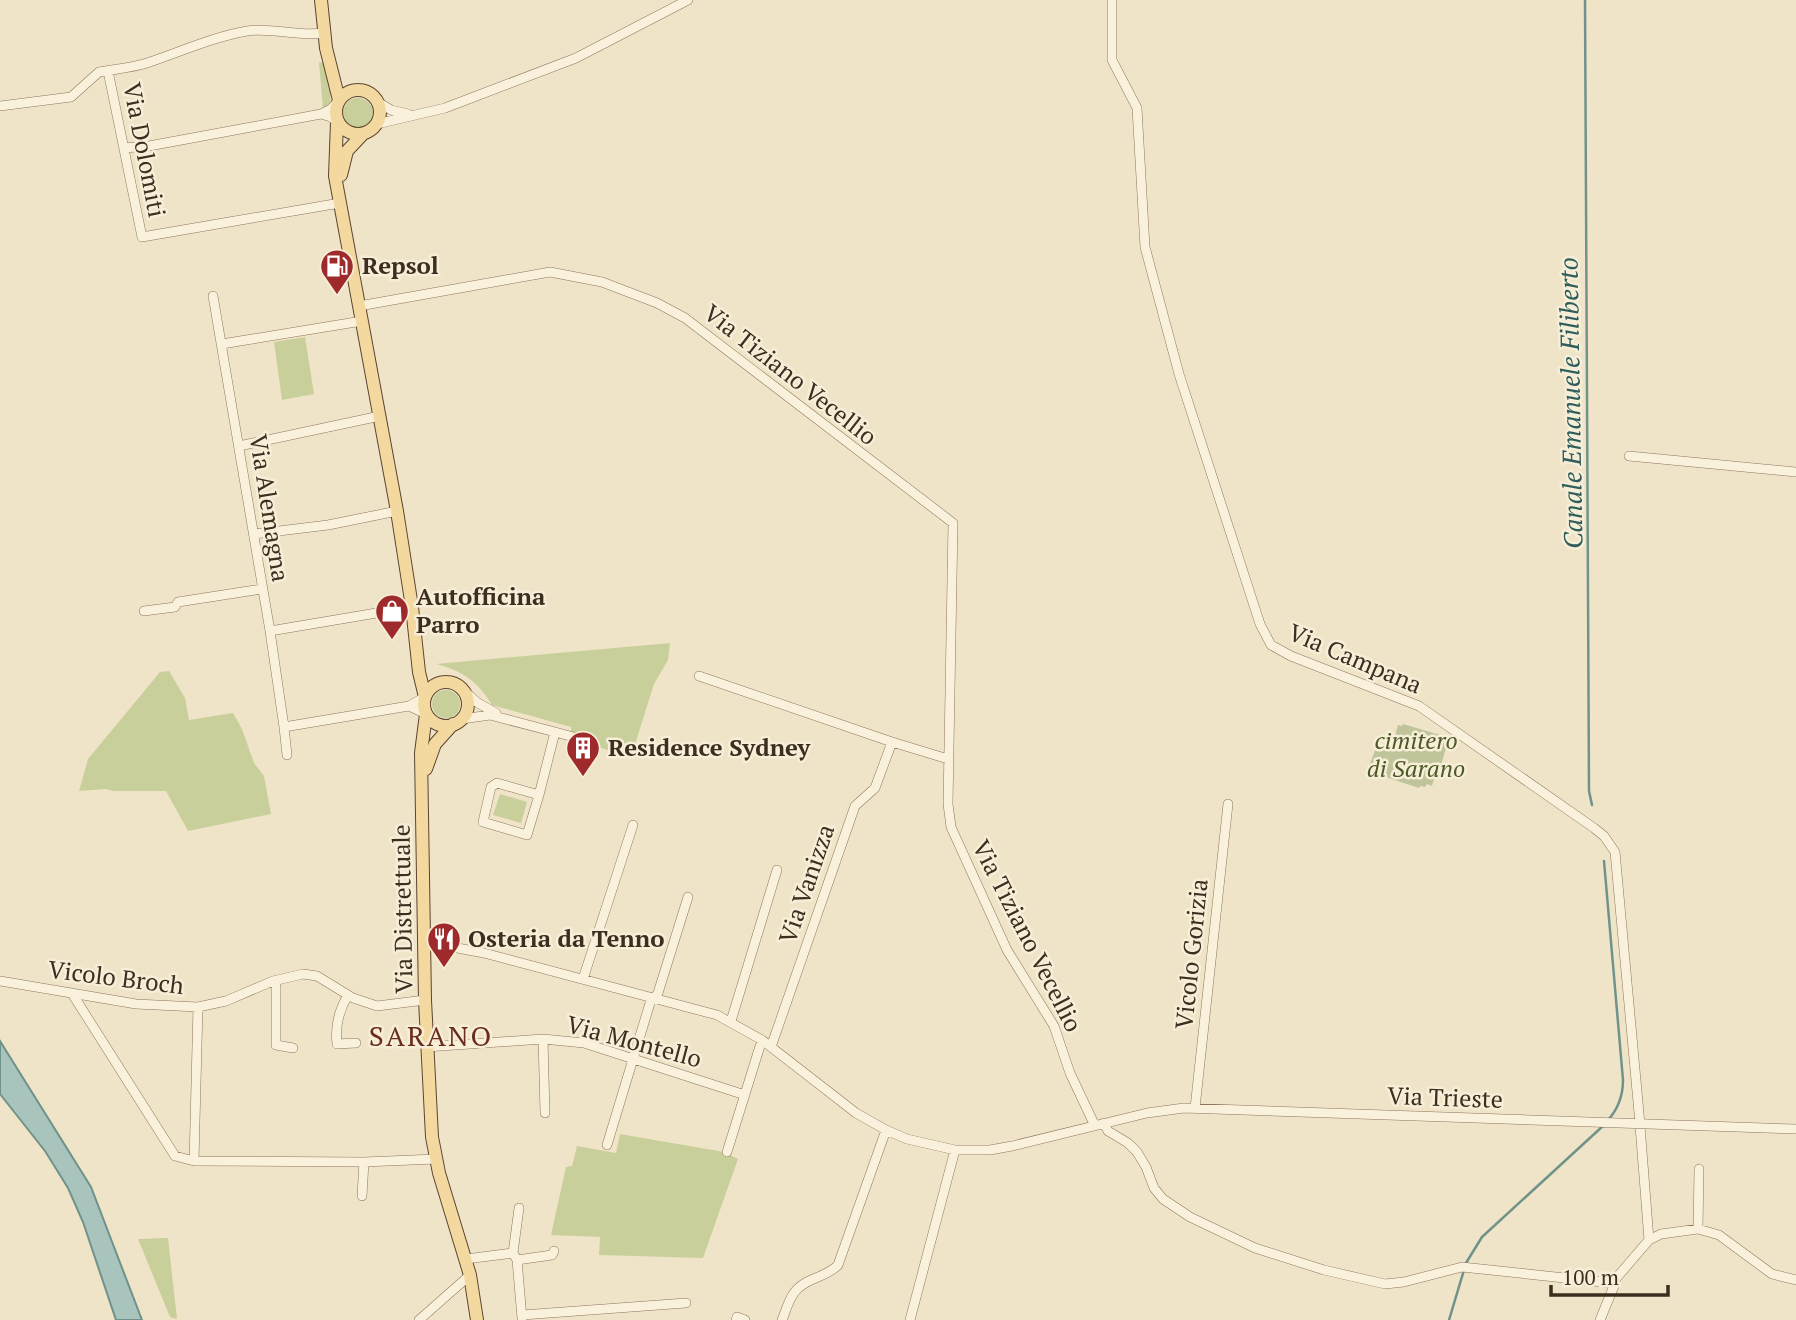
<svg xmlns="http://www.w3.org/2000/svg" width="1796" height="1320" viewBox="0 0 1796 1320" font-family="'PT Serif',serif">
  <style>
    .green { fill: #c9cf9b }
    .cemetery { fill: #bfc49a }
    .water { fill: #a9c4bc; stroke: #6f938a; stroke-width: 2 }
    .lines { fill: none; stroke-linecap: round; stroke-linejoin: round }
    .stream { stroke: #6f938a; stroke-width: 2.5 }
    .minor-casing { stroke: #8d765c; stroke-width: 10 }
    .major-casing { stroke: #5b4430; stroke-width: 14 }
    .minor { stroke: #faf1dc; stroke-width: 9 }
    .major { stroke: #f3d9a0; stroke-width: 12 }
    .labels { text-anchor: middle; stroke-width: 5; stroke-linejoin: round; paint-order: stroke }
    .street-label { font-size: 24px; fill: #3d2e20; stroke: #f7eed8 }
    .poi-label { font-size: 24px; font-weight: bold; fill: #3d2e20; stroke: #f7eed8; text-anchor: start }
    .park-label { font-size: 24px; font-style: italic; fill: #4d5a26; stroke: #f7eed8 }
    .water-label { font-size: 26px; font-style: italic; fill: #2f5d5a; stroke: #f7eed8 }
    .quarter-label { font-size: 28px; letter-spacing: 2px; fill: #6b2e1e; stroke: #f7eed8 }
  </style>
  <rect width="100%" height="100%" fill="#f0e4c8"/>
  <path class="green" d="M319,62l4,1 8,25 -1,17 -7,4z
    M343 113a15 15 0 1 1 30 0a15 15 0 1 1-30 0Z
    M305,337l9,57 -32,6 -8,-58z
    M670,643l-2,17 -14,24 -23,73 -60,-18v-12l-79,-22c-14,-24 -30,-34 -56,-41z
    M169,671l16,27 4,22 44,-7 9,16 12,34 10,13 7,38 -83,17 -22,-40h-53l-7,-2 -27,2 9,-32 72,-87z
    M432 704a14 14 0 1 1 28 0a14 14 0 1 1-28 0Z
    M500,794l27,8 -6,21 -28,-8z
    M620,1134l104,18 14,7 -35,99 -104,-3 1,-18 -49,-2 15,-68 6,-1 5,-20 39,7z
    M168,1238l9,81 -7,-2 -32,-78z"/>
  <path class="cemetery" d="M1403,724l44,13 1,4 -9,31 -3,-1 -4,15 -5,-2 -2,3 -5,-1 -1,2 -52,-17 10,-25 14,4 7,-25 4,1z"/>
  <path class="water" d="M0,1041l91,146 51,133h-26l-33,-98 -15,-34 -23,-37 -45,-57z"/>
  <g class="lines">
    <path class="stream" d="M1585,0l4,791 3,14
      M1604,861l19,219c0,15 -5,29 -15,40
      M1466,1263l16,-26 122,-112
      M1449,1320l15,-50"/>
    <g class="minor-casing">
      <path id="minor" d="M1112,0v60l25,48 8,139 34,127 81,250 11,21 20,11 128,50 175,122 10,8 11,16 24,261 10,127
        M108,71l34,166 198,-34
        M378,102l13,8 17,4
        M0,106l71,-9 28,-25c16,-3 32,-4 48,-9 33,-11 66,-26 100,-32 26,-4 51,6 76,2
        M337,122l-6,-5 -10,-3 10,-5 8,-9
        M377,124l68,-16 131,-50 112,-58
        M124,148l25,-2 172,-32
        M213,296l57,335 14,96
        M359,306l191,-34 52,10 55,21 28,15 268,205 -5,281 3,23 56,123 47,76 16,47 25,53
        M222,344l140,-23
        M239,446l141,-30
        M1629,456l167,16
        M254,534l74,-9 69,-14
        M144,611l31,-4 3,-5 84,-13
        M270,631l142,-24
        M699,676l193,66 56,17
        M463,690l15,13 18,10
        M425,697l-16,9 17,8
        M462,719l28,-4 65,17 -16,63
        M555,732l33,9
        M287,755l-3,-28 125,-21
        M497,783l42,12 -12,40 -44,-13 8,-35z
        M425,944l22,2 37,7 233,62 45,25 94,73 30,17 21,9 48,11h35l22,-4 135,-33 37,-5 612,21
        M583,979l50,-154
        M0,981l136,23 62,3 28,-6 47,-20 30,-7 14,2 36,22 24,8 48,-6
        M273,981l3,5v59l17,3
        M73,995l102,161 19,5 170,1 72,-3
        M348,995c-9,15 -13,32 -11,49l19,-1
        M731,1021l46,-151
        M543,1039l2,74
        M426,1047l117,-8 41,4 161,52
        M771,1047l84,-241 20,-18 17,-46
        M1195,1108l33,-304
        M1104,1123l4,8 20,12 9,9 9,15 8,21 9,11 27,18 65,31 69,22 61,14 19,-2 58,-15 150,16 37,-43 12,-6 37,-5 21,6 53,39 24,6
        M607,1145l43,-142 8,-10 30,-96
        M727,1152l33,-106
        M194,1161l4,-154
        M362,1196l2,-34
        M1698,1229l1,-60
        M513,1253l6,-45
        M466,1259l47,-6 4,7 5,58
        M517,1260l35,-5 2,-4
        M522,1315l164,-12
        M419,1320l51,-45
        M736,1320l1,-3 8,3
        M782,1320c4,-9 6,-19 12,-27 10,-15 32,-15 44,-28l48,-135
        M910,1320l45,-170
        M1600,1320l14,-34 -2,-3"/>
    </g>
    <g class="major-casing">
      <path id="major" d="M321,0l5,48 13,52
        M336 112a22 22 0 1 1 44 0a22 22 0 1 1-44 0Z
        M337,122l-2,54 62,335 15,96 7,65 6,25
        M341,175l6,-24 16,-17
        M424 704a22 22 0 1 1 44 0a22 22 0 1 1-44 0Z
        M426,714l-5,39 4,247 7,137 7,36 31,102 7,45
        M426,769l9,-25 18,-20"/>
    </g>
    <use href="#minor" class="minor"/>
    <use href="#major" class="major"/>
  </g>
  <defs>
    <g id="fuel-pin" transform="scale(1.75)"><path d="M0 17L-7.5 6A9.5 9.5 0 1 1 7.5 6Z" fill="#9e2a2b" stroke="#f7eed8"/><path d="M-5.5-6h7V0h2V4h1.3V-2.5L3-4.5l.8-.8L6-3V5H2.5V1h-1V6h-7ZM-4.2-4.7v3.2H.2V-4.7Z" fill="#fff"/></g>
    <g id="shop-pin" transform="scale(1.75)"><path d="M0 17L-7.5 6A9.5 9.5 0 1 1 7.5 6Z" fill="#9e2a2b" stroke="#f7eed8"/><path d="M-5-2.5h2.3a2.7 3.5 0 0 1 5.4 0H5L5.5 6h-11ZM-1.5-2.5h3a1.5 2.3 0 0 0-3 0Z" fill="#fff"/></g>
    <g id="building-pin" transform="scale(1.75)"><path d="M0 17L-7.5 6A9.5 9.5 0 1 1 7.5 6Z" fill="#9e2a2b" stroke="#f7eed8"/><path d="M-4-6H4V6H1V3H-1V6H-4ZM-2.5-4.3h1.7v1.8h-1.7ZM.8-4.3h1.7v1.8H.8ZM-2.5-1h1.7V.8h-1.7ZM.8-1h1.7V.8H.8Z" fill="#fff"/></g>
    <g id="restaurant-pin" transform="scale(1.75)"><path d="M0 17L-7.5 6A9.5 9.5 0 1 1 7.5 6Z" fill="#9e2a2b" stroke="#f7eed8"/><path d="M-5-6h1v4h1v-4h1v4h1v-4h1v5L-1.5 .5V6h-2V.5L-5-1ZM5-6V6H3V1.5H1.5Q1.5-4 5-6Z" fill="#fff"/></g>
  </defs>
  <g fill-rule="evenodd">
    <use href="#fuel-pin" x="337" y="266"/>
    <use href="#shop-pin" x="392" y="611"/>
    <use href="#building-pin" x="583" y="748"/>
    <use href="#restaurant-pin" x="444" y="939"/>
  </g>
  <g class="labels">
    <g class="street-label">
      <text transform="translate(144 150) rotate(79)" y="8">Via Dolomiti</text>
      <text transform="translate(790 375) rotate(38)" y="8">Via Tiziano Vecellio</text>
      <text transform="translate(269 508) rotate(81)" y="8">Via Alemagna</text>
      <text transform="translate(1355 659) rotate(23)" y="8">Via Campana</text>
      <text transform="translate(807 884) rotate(-71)" y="8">Via Vanizza</text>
      <text transform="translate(403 909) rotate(-91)" y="8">Via Distrettuale</text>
      <text transform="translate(1027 936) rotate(63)" y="8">Via Tiziano Vecellio</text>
      <text transform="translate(1192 954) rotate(-84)" y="8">Vicolo Gorizia</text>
      <text transform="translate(116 978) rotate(7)" y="8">Vicolo Broch</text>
      <text transform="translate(634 1042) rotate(15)" y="8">Via Montello</text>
      <text transform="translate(1445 1098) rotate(2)" y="8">Via Trieste</text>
    </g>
    <g class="poi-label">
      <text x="362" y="274">Repsol</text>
      <text x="416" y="605">Autofficina<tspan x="416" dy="28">Parro</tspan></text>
      <text x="608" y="756">Residence Sydney</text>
      <text x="468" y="947">Osteria da Tenno</text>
    </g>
    <g class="park-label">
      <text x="1416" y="749">cimitero<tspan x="1416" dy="28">di Sarano</tspan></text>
    </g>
    <g class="water-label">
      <text transform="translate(1571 403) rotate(-91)" y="9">Canale Emanuele Filiberto</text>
    </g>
    <g class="quarter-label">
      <text x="431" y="1046">SARANO</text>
    </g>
  </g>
  <path d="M1551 1285v10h117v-10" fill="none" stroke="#3d2e20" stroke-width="3.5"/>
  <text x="1562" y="1285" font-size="21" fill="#3d2e20" stroke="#f7eed8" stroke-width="5" paint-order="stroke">100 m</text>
</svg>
